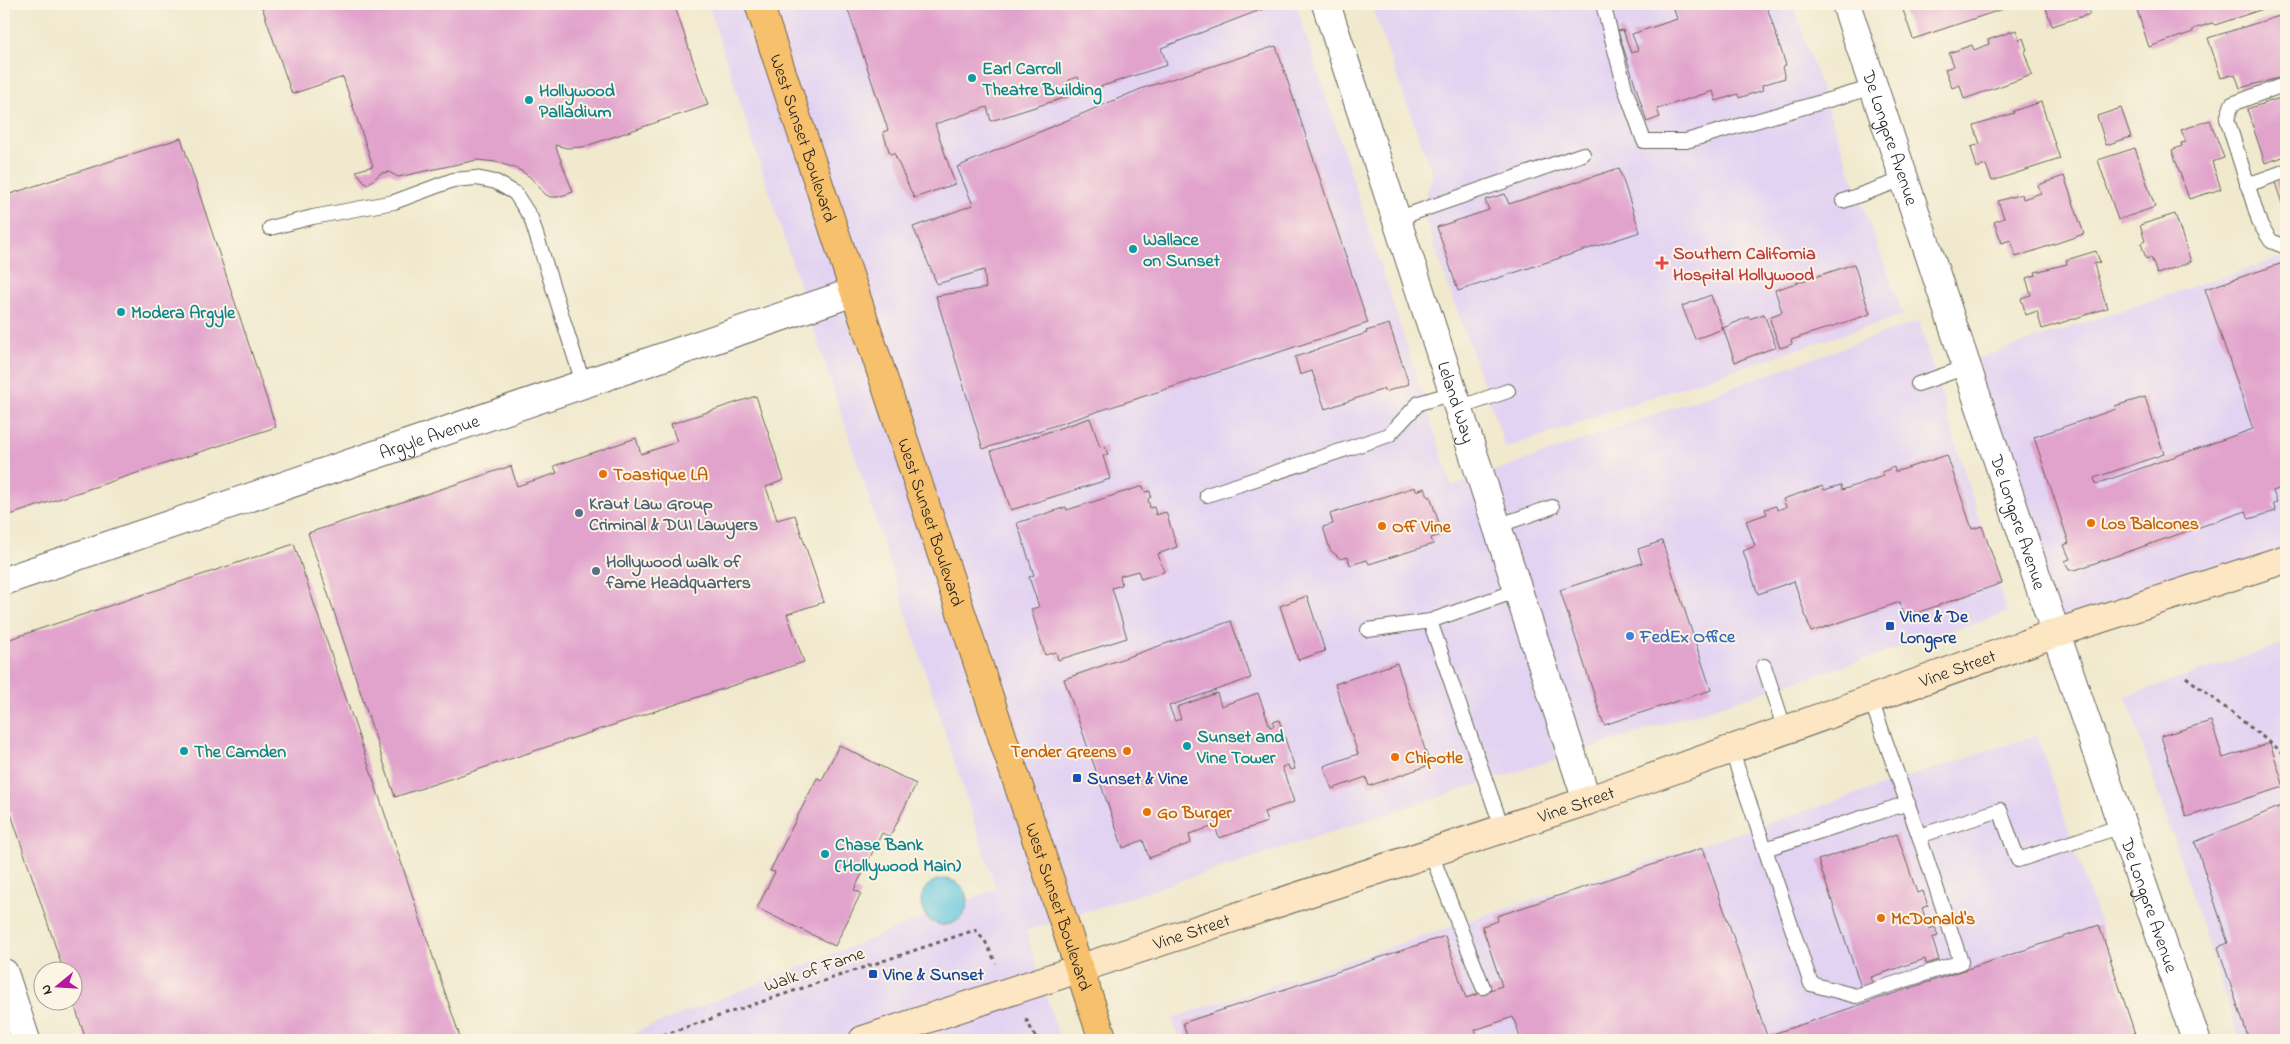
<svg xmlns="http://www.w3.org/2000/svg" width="2290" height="1044" viewBox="0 0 2290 1044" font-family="'Indie Flower',sans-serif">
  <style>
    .built { fill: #e3d3f2 }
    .water { fill: #61c5df; stroke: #3e707e }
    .building { fill: #e1a2cc }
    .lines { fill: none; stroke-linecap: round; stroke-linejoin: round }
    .lane-casing { stroke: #66645a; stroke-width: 16 }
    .street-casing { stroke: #66645a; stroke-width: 30 }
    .secondary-casing { stroke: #66645a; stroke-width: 30 }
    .primary-casing { stroke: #66645a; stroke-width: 30 }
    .path { stroke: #66645a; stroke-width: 3; stroke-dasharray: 4 4; stroke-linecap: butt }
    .lane { stroke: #fff; stroke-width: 14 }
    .street { stroke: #fff; stroke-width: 28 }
    .secondary { stroke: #fce6c4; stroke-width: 28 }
    .primary { stroke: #f7c06c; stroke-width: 28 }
    .culture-dot { fill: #0f9aa8; stroke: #fcf5e5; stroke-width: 2 }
    .health-dot { fill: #e0444e; stroke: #fcf5e5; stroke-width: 2 }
    .food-dot { fill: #e8710a; stroke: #fcf5e5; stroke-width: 2 }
    .service-dot { fill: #5c6f8a; stroke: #fcf5e5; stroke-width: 2 }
    .transit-dot { fill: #1a4fb4; stroke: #fcf5e5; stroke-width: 2 }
    .shop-dot { fill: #3f7fe0; stroke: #fcf5e5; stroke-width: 2 }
    .labels { text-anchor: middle; stroke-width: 4; stroke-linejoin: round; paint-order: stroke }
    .culture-label { font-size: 18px; font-weight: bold; fill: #0d838f; stroke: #fcf5e5; text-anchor: start }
    .street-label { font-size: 18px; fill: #1c1c1c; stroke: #fcf5e5 }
    .health-label { font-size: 18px; font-weight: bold; fill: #be3a42; stroke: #fcf5e5; text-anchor: start }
    .food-label { font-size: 18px; font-weight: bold; fill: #c56008; stroke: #fcf5e5; text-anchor: start }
    .service-label { font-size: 18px; font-weight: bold; fill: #4e5e75; stroke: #fcf5e5; text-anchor: start }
    .transit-label { font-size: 18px; font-weight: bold; fill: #164399; stroke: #fcf5e5; text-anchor: start }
    .shop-label { font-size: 18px; font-weight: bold; fill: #366cbe; stroke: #fcf5e5; text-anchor: start }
  </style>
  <rect width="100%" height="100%" fill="#fcf5e5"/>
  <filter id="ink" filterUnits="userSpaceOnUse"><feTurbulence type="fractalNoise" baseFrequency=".02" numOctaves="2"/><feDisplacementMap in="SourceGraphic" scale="10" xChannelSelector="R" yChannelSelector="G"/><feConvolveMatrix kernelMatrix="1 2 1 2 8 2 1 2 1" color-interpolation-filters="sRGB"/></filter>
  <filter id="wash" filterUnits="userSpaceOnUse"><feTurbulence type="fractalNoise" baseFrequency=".0096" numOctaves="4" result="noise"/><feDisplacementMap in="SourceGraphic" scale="20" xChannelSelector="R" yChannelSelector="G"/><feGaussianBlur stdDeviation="1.12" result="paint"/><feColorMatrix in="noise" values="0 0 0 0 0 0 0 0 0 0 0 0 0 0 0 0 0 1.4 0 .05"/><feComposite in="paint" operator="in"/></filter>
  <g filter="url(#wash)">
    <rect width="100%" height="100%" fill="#f0e9ce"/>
    <path class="built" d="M708,4h588l156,482 467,-165 88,292 -981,318 34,109h-444l380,-151z
      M1371,4h422l43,128 67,183 -201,65 -196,68 -84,-237 10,-37z
      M2286,256v294l-227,73 -87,-263z
      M2286,643v397h-46l-114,-344z
      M2037,735l102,305h-960l-7,-22z"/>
    <path class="water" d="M921 902a23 23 0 1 1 46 0a23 23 0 1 1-46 0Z"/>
    <g id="blocks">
      <path class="building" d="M261,4h413l34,101 -125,42 -16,1 -12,-3 18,47 -15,5h-8l-5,-3 -15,-17 -12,-8 -22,-7 -19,-2 -79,17 -9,-5 -8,1 -14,12 -11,-14 17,-5 -30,-89 -51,17z
        M846,4h430l-115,44 6,17 -83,27 -6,-15 -9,3 4,15 -82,26 -4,-14 -52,17 20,60 -41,14 -20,-45 -4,1 -7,-22 5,-2z
        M1672,4h94l20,61 -4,2 3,11 -23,7 1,5 -24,8 -1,-4 -22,7 -3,-10 -56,18 3,8 -13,5 -29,-91 5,-1 8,23 7,-3 -6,-16 45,-15z
        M1901,4h117l-105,35z
        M2049,4h37l4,10 -38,12 -7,-21z
        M2135,4h143l-63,21 -3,-2 -19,6v3l-44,15z
        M2286,14v62l-46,12 -5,-14 -14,4 -13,-40z
        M2016,30l4,10 3,-2 4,12 -3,1 8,24 -68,24 -4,-14 -8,3 -7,-19 9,-3 -5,-13 23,-8 2,5 15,-6 -1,-4z
        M1276,46l92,277 -385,126 -47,-153 50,-8 -2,-18 -47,14 -24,-57 60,-22 -16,-38 186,-79z
        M2286,96v60l-21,7 -18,-54z
        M2041,102l19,57 -68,22 -6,-16 -9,3 -6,-21 9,-3 -6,-18 40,-13 -1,-2z
        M2121,108l10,29 -25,8 -9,-29z
        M2210,120l14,38 -12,4 9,27 -32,10 -17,-49 10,-4 -1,-3 5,-1 -5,-12z
        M181,138l95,289 -272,90v-321z
        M2135,148l20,59 -37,13 -20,-60z
        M1619,168l21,64 -182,59 -21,-64 52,-17 -4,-10 20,-6 4,10z
        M2064,176l20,58 -68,23 -5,-17 -9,3 -8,-21 10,-4 -6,-17 24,-7 1,5 18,-6 -3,-8z
        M2286,178v38l-11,-34z
        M2175,214l16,48 -34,12 -6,-17 -5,2 -5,-16 4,-2 -5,-16z
        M2096,251l4,11 -6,2 13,44 -65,21 -5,-18 -11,4 -5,-17 10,-3 -5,-17 10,-3 -1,-3 32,-8 -1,-4z
        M2286,262v224l-13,5 4,11 -4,2 3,7 -27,8 -3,-8 -171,59h-6l-4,-9 5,-2 -6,-14 5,-2 -35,-106 82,-28 -1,-3 30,-9 19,57 -70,24 2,6 157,-55 -48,-140z
        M1854,264l16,50 -79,26 1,4 -12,4 -11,-31 13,-5 -7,-22z
        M1711,295l12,34 -28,10 -13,-33z
        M1764,314l12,33 -41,15 -12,-34 25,-11 1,2z
        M1389,324l20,60 -24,8 -1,-3 -59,20 -13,-38 -12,4 -5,-18 72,-24 -1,-2z
        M756,396l28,84 -18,7 11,33 18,-5 29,87 -37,12 17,48 -409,135 -87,-264 203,-67 6,20 40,-13 -3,-7 82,-28 5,16 36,-12 -6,-18z
        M1090,418l10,29 5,-1 3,9 -5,1 7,23 -99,31 -20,-59z
        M1947,455l25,74 10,-3 20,57 -97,34 -5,-15 -89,30 -17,-51 -36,13 -15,-43 12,-5 -9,-25 21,-7 -2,-5 11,-3 1,4 9,-3 -3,-8 39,-13 2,4 17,-5 1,5 41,-14 -1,-4 12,-5 1,5z
        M1143,486l2,6 5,-1 1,6 -3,2 2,9 4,-1 2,8 10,-3 11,35 -19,7 6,18 -23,7 -3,-8 -18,5 2,9 -10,3 15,50 -69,22 -2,-8 -11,3 -14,-46 8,-2 -10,-30 5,-2 -17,-52 49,-16 1,3z
        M1415,487l1,4 9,-3 3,9 2,-1 9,27 -3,1 4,11 -9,3 2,6 -64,20 -2,-4 -17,5 -2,-8 -7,2 -11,-9 -7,-23 10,-3 -3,-10z
        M1662,541l49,149 -107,35 -44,-135 82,-27 -4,-14z
        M294,544l167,496h-375l-14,-42v-26h-8l-60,-179v-152z
        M1307,596l18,55 -27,9 -18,-54z
        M1231,621l20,57 -82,28 6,15 6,-2 -4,-12 40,-14 4,13 37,-13 12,34 4,-1 -1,-4 6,-2 16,49 -5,1 -2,-5 -6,2 12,35 -30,10 3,10 -48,16 -4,-12 -26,8 2,9 -42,15 -6,-18 -20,8 -59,-169z
        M1397,663l33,102 -61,21 -3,-9 -34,12 -8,-23 34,-12 -23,-70z
        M2211,721l12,37 47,-15 14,44 -98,30 -25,-81z
        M839,745l77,39 -26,53 -8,-4 -28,57 7,3 -26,53 -78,-38 18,-36 -5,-1 47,-93 5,2z
        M2286,804v236h-37l-31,-93 10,-4 -33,-101z
        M1897,834l20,59 6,-2 5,15 -6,2 7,21 6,-2 3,9 -6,2 7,22 -13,4 -1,-5 -54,18 2,6 -12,4 -43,-127z
        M1703,848l64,188 332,-111 38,115h-616l-8,-23 -38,13 3,10h-290l-5,-17 262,-87 21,62 36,-12 -20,-60 16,-5 -1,-5z"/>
    </g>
  </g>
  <g filter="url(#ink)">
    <use href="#blocks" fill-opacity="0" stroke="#66645a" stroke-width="1"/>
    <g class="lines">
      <g class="lane-casing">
        <path id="lane" d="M1603,4l22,84 19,53h42l188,-54
          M2286,84l-54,20 -5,15 33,105 11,17 15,6
          M2247,185l39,-14
          M1843,201l61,-22
          M1396,219l187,-65
          M270,228l43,-11 81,-15 59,-22 23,-2 20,4 19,11 16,25 52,165
          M1918,384l49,-17
          M1458,408l50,-17
          M1207,495l182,-60 30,-32 34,-10
          M1497,526l55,-19
          M1430,621l72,207
          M1368,630l62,-9 89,-31
          M1764,666l21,64
          M1871,700l48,136 81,-26 18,50 104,-34
          M1731,749l80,235 45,12 105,-34 -42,-126
          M1765,849l143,-46
          M1430,851l53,136"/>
      </g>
      <g class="street-casing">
        <g id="street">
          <path id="s1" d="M1326,4l261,797"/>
          <path id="s2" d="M1846,4l195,586 155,450"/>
          <path id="s3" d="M4,581l850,-289"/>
          <path d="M4,973l22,67"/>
        </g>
      </g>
      <g class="secondary-casing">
        <g id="secondary">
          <path id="s4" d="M863,1040l724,-239 469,-168 230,-74"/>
        </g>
      </g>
      <g class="primary-casing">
        <g id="primary">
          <path id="s5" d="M759,4l344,1036"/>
        </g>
      </g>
      <path class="path" d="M2186,677l100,78
        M1026,1019l10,19 -3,2
        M648,1040l327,-110 10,11 11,22"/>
      <use href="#lane" class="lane"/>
      <use href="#street" class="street"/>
      <use href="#secondary" class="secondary"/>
      <use href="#primary" class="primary"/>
    </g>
  </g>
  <g class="culture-dot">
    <circle cx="972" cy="78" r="5"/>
    <circle cx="529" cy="100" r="5"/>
    <circle cx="1133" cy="249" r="5"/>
    <circle cx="121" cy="312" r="5"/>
    <circle cx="1187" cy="746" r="5"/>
    <circle cx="184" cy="751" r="5"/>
    <circle cx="825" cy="854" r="5"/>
  </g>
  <path class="health-dot" d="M1659.5 255.5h5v5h5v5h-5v5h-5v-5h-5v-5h5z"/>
  <g class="food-dot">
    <circle cx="603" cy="474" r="5"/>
    <circle cx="2091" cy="523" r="5"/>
    <circle cx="1382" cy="526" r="5"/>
    <circle cx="1127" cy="751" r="5"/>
    <circle cx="1395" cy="757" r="5"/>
    <circle cx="1147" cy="812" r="5"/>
    <circle cx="1881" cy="918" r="5"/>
  </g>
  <g class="service-dot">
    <circle cx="579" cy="513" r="5"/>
    <circle cx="596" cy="571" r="5"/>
  </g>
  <g class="transit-dot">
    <rect x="1885" y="621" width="10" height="10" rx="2.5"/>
    <rect x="1072" y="773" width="10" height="10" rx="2.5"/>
    <rect x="868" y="969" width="10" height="10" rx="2.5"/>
  </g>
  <circle class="shop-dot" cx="1630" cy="636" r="5"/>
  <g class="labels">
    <g class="culture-label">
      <text x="982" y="74">Earl Carroll<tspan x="982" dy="21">Theatre Building</tspan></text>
      <text x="539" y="96">Hollywood<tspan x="539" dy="21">Palladium</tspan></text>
      <text x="1143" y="245">Wallace<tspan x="1143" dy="21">on Sunset</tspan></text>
      <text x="131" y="318">Modera Argyle</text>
      <text x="1197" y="742">Sunset and<tspan x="1197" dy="21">Vine Tower</tspan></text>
      <text x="194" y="757">The Camden</text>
      <text x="835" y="850">Chase Bank<tspan x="835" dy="21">(Hollywood Main)</tspan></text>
    </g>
    <g class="street-label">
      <text dy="6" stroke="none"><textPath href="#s5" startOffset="141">West Sunset Boulevard</textPath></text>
      <text dy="6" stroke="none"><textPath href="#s2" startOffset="141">De Longpre Avenue</textPath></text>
      <text dy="6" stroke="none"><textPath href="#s1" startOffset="419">Leland Way</textPath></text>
      <text dy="6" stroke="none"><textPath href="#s3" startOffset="449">Argyle Avenue</textPath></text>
      <text dy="6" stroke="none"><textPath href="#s5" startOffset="546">West Sunset Boulevard</textPath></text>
      <text dy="6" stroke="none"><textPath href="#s2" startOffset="546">De Longpre Avenue</textPath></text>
      <text dy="6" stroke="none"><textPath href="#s4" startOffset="1156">Vine Street</textPath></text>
      <text dy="6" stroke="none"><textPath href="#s4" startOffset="751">Vine Street</textPath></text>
      <text dy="6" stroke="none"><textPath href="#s5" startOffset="951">West Sunset Boulevard</textPath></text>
      <text dy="6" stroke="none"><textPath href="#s2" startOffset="951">De Longpre Avenue</textPath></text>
      <text dy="6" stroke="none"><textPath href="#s4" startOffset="346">Vine Street</textPath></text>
      <text transform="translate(814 969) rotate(-19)" y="6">Walk of Fame</text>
    </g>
    <g class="health-label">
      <text x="1673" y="259">Southern California<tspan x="1673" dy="21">Hospital Hollywood</tspan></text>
    </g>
    <g class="food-label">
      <text x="613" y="480">Toastique LA</text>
      <text x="2101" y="529">Los Balcones</text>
      <text x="1392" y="532">Off Vine</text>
      <text x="1117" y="757" text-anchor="end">Tender Greens</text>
      <text x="1405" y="763">Chipotle</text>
      <text x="1157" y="818">Go Burger</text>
      <text x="1891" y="924">McDonald's</text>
    </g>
    <g class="service-label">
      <text x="589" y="509">Kraut Law Group<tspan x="589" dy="21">Criminal &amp; DUI Lawyers</tspan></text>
      <text x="606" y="567">Hollywood walk of<tspan x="606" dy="21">fame Headquarters</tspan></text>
    </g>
    <g class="transit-label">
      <text x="1900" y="622">Vine &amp; De<tspan x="1900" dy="21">Longpre</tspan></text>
      <text x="1087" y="784">Sunset &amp; Vine</text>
      <text x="883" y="980">Vine &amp; Sunset</text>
    </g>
    <g class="shop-label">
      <text x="1640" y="642">FedEx Office</text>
    </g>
  </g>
  <rect width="2290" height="1044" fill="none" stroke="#fcf5e5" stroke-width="20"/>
  <g transform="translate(58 986) rotate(252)"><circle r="24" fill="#fcf5e5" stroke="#a29e95"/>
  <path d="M0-4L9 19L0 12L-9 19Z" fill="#b5179e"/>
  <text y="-8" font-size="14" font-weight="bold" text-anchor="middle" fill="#1c1c1c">N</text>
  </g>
</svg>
